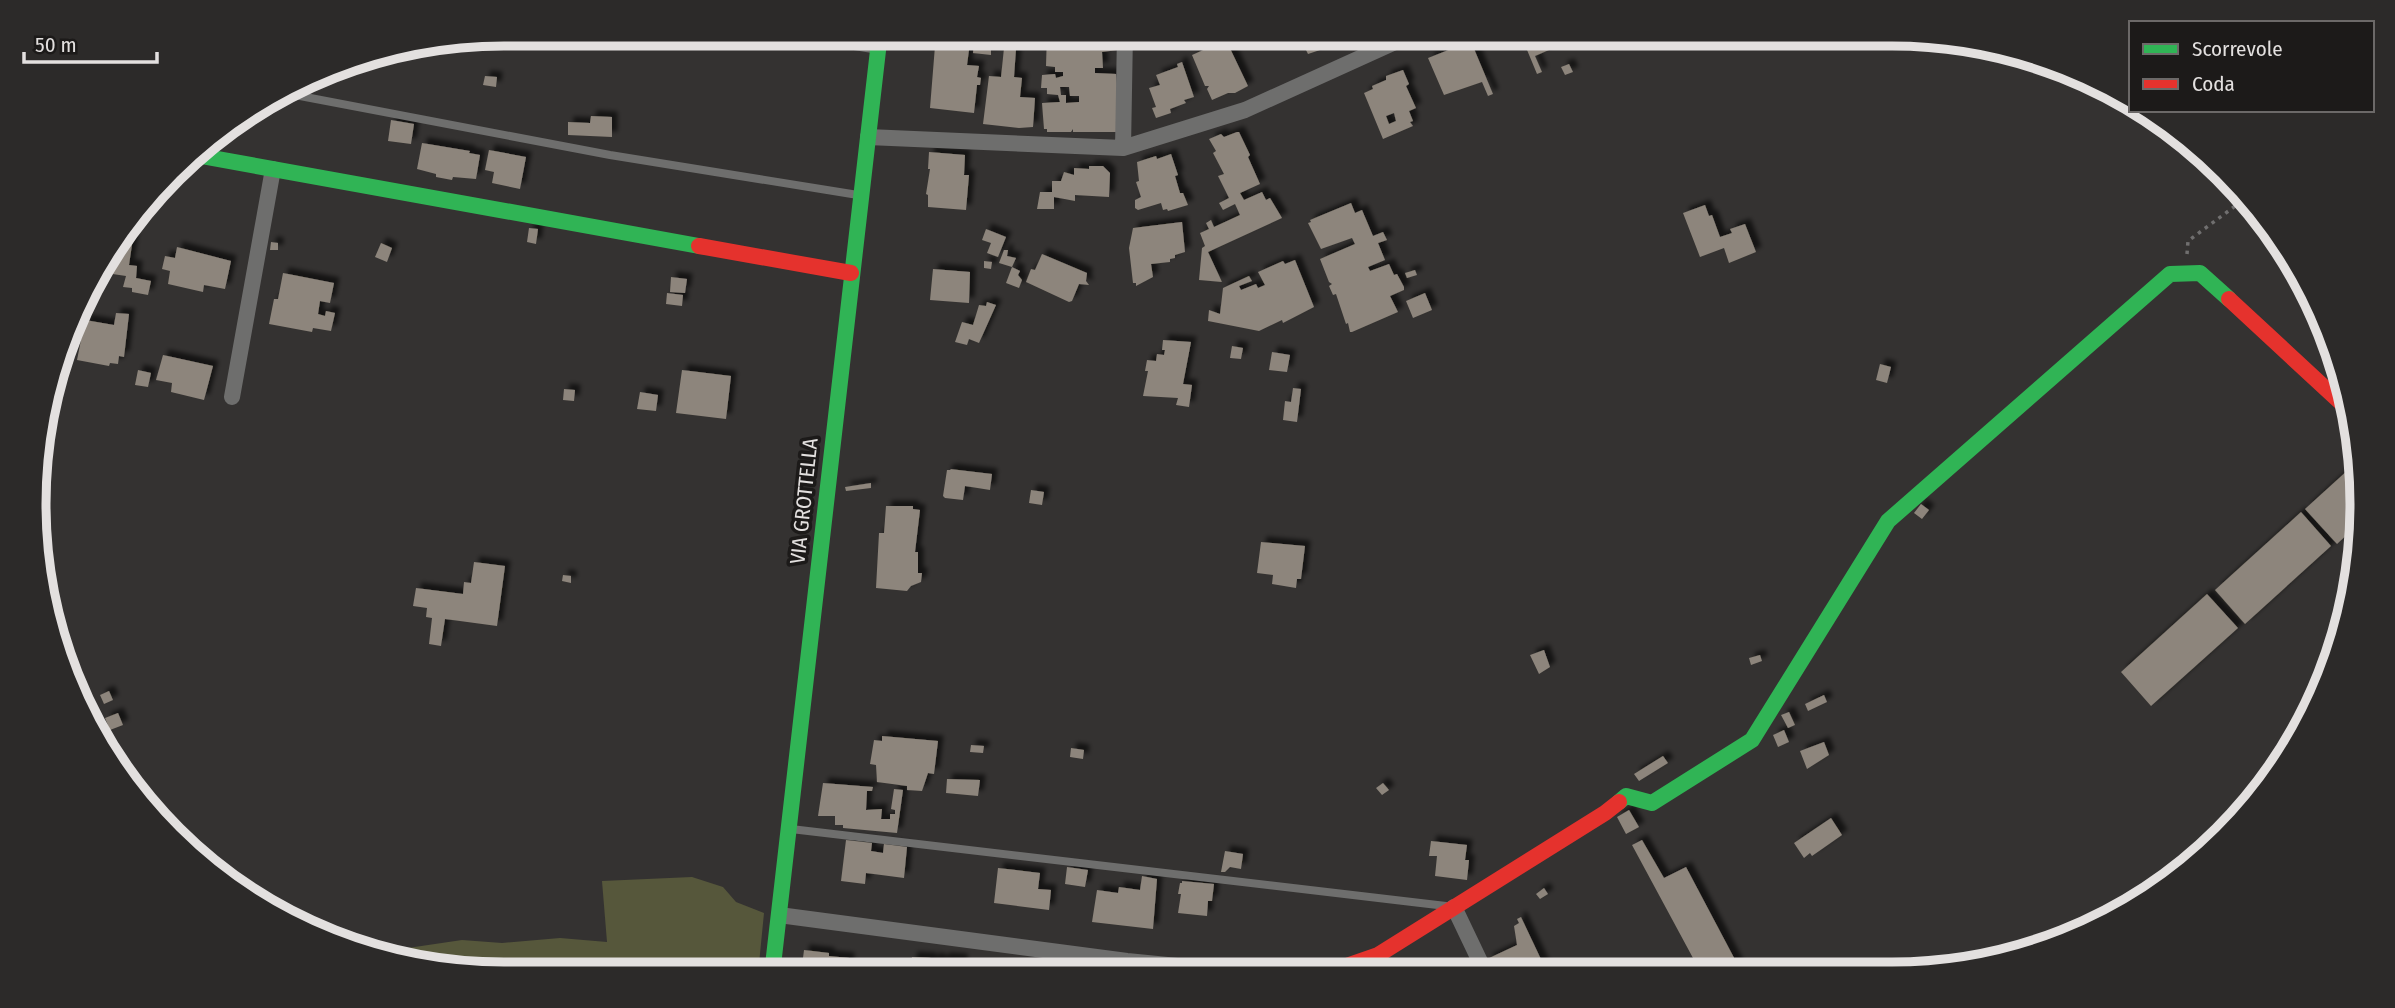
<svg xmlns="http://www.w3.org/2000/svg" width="2395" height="1008" viewBox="0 0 2395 1008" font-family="'Fira Sans Condensed',sans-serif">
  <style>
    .green { fill: #56573b }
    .building { fill: #8d857b; fill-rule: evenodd; filter: url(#shadow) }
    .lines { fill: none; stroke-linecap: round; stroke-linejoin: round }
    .path { stroke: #706f6f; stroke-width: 3.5; stroke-dasharray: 3.5 5; stroke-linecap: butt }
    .lane { stroke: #6e6e6d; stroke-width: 8 }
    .street { stroke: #6e6e6d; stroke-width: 16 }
    .fast { stroke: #30b455; stroke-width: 16 }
    .jam { stroke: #e5322d; stroke-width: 16 }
    .labels { text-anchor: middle; stroke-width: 7; stroke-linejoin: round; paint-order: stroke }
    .street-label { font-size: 21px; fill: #e3e0df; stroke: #1c1a19 }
    .rim { fill: none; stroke: #e3e0df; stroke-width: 9 }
  </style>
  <defs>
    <filter id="shadow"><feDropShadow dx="5.5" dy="-5.5" stdDeviation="2" flood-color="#0009"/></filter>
  </defs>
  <rect width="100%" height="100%" fill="#343231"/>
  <path class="green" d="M692,877l31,10 13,15 28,11 -6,61 -254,1 -130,-22 88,-13 40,3 58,-5 47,4 -5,-61z"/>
  <path class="building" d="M504,33h8l-1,11 -37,-5z
    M975,33l32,2 -1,13h7l1,-5 6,1v5h-4l-2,28 8,1 -2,19 15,1 -2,29 -14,1 -36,-4 6,-48 12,1 3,-29 -13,-1v8l-18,-2z
    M1047,33h19l1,10h5l-1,-10h42v9h5v8l-16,2 1,16h-8v5l21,1 5,58h-48v-3l-2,3h-24v-3h-3l-2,-26 18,-1 -2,-7 -11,-1v-6h-6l1,-13 13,-1 1,4 7,-2v-4h-8v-5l-9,-1zM1060,87h9l1,9h9v6l-13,1v-8h-5z
    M1292,33h47l-8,4 2,3 -11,4 -2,6 -12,4 -8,-16 -5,2z
    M1520,33h47l3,8 -35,15 7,16 -5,2z
    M468,39l-2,11 -9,-1 -1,3 -17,-3 1,-5z
    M1226,40l22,46 -13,7h-7l-16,7 -5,-11 2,-3h-4l-13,-31z
    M1469,42l1,3 2,-1 21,50 -5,2 -6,-14 -38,13 -16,-37z
    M935,46l34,4 -2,15 12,1 -2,11 4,1 -1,7h-3l-3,28 -44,-5z
    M1182,62l12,35 -10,3 2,3 -16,6 1,4 -15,5 -4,-10 4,-1 -7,-19 11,-3 -4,-10 22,-8 -1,-3z
    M1569,64l4,8 -8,3 -4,-8z
    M1403,70l6,14 -3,2 10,22 -7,3 4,10 -3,1 3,4 -30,13 -19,-46 9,-4 -1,-3 14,-6v-4zM1394,113l2,8 -7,3 -3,-8z
    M485,76l12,1 -1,10 -13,-2z
    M591,116l21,1v20l-44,-2v-13l22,1z
    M391,120l23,4 -3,20 -23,-3z
    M1237,132h2l11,23 -2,2 12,27 -20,9 4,7 18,-8 4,8 4,-2 12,20 -74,34 14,30 -23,-2 3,-32 3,-2 -5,-13 9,-4 -3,-6 5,-3 3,7 26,-12 -5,-11 -12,6 -4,-7 10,-5 -11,-22 6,-2 -11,-21 3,-2 -7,-12 12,-5 3,3z
    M422,143l48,8 -1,2 11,2 -4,24 -23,-2 -1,3 -16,-3v-3l-19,-5z
    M489,150l37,7 -6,32 -28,-6 2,-11 -9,-2z
    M929,152l36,3 -1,20h5l-3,35 -38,-3v-12l-2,-1 4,-25h-2z
    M1171,154l7,21 -3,1 5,17h3l5,12 -20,6 -1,-2 -4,1 -2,-7 -23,7 -3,-2v-8l6,-3 -5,-15 3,-1 -2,-19 19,-6 1,3z
    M1089,166h14l7,7 -1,24 -34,-2v6l-21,-4v12h-17l3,-17h12v-11h9l3,-9 10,3v-7l15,1z
    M1351,203l4,10 7,-3 11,26 10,-4 4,8 -9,3 7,17 -17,7 2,4 19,-7 5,11 3,-1 7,13v3l-14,6 8,16 -46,20h-2l-2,-9 -2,1 -10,-30 -3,1 -4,-9 3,-2 -3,-2 -9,-23 35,-15 -3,-6 -31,11 -13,-26 3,-1 -1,-2z
    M1705,205l4,11 3,-1 8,22 12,-4 -2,-4 15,-5 11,28 -27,11 -5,-15 -24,9 -17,-44z
    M1182,222l3,30 -10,3v3l-5,1v3l-19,2 2,13 -17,9v-3h-3l-4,-35 4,-20z
    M529,228l9,1 -2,15 -9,-2z
    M986,229l20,8 -8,20 -11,-4 4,-10 -9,-3z
    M123,237l10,1 -4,27 8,1 -1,12 15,3 -3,14 -16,-3v-4l-9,-1 3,-11 -27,-4v-6z
    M271,242l7,1v7h-8z
    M381,243l11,5 -5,14 -12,-5z
    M177,247l54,14 -6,28 -21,-4 -1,7 -35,-8 2,-13 -8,-2 3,-13 10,2z
    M1004,250h4l-1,6 9,2 -4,9 -13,-4z
    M1042,254l45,19 -1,8 3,4 -10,-1 -7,17 -3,1 -43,-20 5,-13 4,1z
    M1295,260l19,47 -31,16 -1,-3 -23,11 -51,-10 1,-11 11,4 3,-26 26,-12 3,5 -13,5 2,4 15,-6 2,4 7,-3 -7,-13 25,-11 2,3z
    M984,261l8,1 -1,7 -7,-1z
    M1012,267l8,4 -2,4 4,5 -3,8 -13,-5z
    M933,269l37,3 -1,31 -39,-3z
    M1415,270l2,5 -10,3 -2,-5z
    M283,273l51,10 -4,20 -10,-2 -2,13 7,2 1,-5 9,2 -4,18 -18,-3 -1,4 -43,-8 5,-25h4z
    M671,277l16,2 -2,14 -15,-1z
    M667,293l16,2 -1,11 -16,-2z
    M1425,293l7,17 -19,8 -7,-17z
    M987,302l9,3 -17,38 -10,-4 -2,6 -12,-3 7,-20 11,3 6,-20 7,1z
    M116,313l13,1 -5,43 -5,-1 -1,8 -8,-1 -1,3 -32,-6 8,-40 29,5z
    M1163,340l28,2 -8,42 9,1 -3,22 -13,-2 2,-7 -35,-2 5,-25h-3l2,-11 9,1 1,-7 7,1 1,-5h-3z
    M1232,346l11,2 -2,11 -11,-1z
    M1272,352l18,3 -3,17 -18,-2z
    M163,355l50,11 -9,34 -33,-8 1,-9 -16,-3z
    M1880,364l11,3 -4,16 -11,-3z
    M138,370l13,3 -3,14 -13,-2z
    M682,370l49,6 -5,43 -50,-6z
    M1293,388l8,1 -4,33 -14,-2 2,-19 6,1z
    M564,389l11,1 -1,11 -11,-1z
    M640,392l18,3 -2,16 -19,-2z
    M2359,460l2,13 -2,64 -7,-7 -15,14 -32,-35z
    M950,469l42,5 -2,16 -25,-4 -2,14 -18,-2 -2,-2 4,-26h4z
    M871,483v5l-25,3 -1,-4z
    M1031,490l13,2 -2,13 -13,-2z
    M1921,504l8,6 -7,9 -8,-6z
    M886,506h27v3l7,1 -5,42h3v21h4l-1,9 -10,4 -4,5 -31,-3 3,-55h5z
    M2301,512l30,34 -86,78 -30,-34z
    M1261,542l44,4 -4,33h-4l-1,9 -24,-4 1,-9 -16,-2z
    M474,562l31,4 -8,60 -52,-7 -4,27 -12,-2 3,-26 -6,-1 1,-9 -14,-2 3,-18 47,6 1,-12 7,1z
    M563,575l8,1v7l-9,-2z
    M2207,594l31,34 -87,78 -30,-34z
    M1544,650l6,17 -11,7 -9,-19z
    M1760,655l2,6 -11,4 -2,-7z
    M109,691l4,9 -9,4 -4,-9z
    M1824,695l3,7 -19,9 -3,-7z
    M1789,712l6,13 -7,3 -7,-13z
    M118,713l5,12 -13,5 -5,-12z
    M1784,730l5,12 -11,5 -5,-12z
    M882,736l56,5 -4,33 -6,-1 -6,18 -15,-1v-4l-30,-4 -1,-17 -6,-1 4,-24 8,1z
    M1824,742l5,13 -22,14 -7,-18z
    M971,745l13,1 -1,7 -13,-1z
    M1071,748l13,2 -1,9 -13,-2z
    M1663,756l5,7 -29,18 -5,-7z
    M947,779l33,1 -2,16 -32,-3z
    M823,783l50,4 -1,4h-5l-1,19 16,-1 -1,10h9v-5h5v-4l-4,-1 3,-20 9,1 -6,43 -54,-5v-3h-8v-9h-17z
    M1383,783l6,7 -7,5 -6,-7z
    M1629,810l10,17 -13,7 -9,-17z
    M1831,818l11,17 -30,21 -2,-3 -6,5 -10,-15z
    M846,840l26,3 -1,8 12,2 1,-9 23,3 -3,31 -38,-5 -1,11 -24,-3z
    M1642,840l22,38 22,-11 55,104h-41l-68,-126z
    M1431,841l36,4 -2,15h4l-2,20 -32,-4 2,-20h-8z
    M1225,851l18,3 -2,15 -11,-2 -5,5h-4z
    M1067,867l21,3 -3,17 -20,-3z
    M998,868l42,5 -2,16 13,1 -2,20 -55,-7z
    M1142,876l15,3 -4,50 -61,-7 5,-32 21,3 1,-6 21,3z
    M1182,881l32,3 -2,17h-4l-1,15 -29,-3 3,-19h-3l2,-11h2z
    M1544,888l4,6 -8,5 -4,-5z
    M1521,917l26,55h-54l-6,-13 30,-14 -3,-19 5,-3 -2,-4z
    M804,950l25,3v3l20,2v16h-48z
    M912,957l19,1 1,4 2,-4 6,1 2,3 2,-4 18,1 1,14 -54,1z"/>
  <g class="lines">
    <path class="path" d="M2187,254l1,-13 58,-43"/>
    <path class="lane" d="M279,92l331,63 248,40
      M791,829l655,77"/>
    <path class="street" d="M801,33l78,13
      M868,137l255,11 122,-38 170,-77
      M1123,148l2,-115
      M232,397l41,-228
      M1454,907l31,65
      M779,915l348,46 121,12"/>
    <path class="fast" d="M190,154l509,92
      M1619,802l7,-6 26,7 100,-63 136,-219 282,-247 30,-1 29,26
      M772,974l108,-941"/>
    <path class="jam" d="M699,246l152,27
      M2229,299l122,113
      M1329,972l49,-17 227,-142 14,-11"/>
  </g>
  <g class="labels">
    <g class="street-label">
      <text transform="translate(804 501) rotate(-84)" y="7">VIA GROTTELLA</text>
    </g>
  </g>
  <path d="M0 0H2395V1008H0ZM504 46H1892A458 458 0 0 1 2350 504V504A458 458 0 0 1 1892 962H504A458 458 0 0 1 46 504V504A458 458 0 0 1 504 46Z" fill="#2c2a29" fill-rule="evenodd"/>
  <path class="rim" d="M504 46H1892A458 458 0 0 1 2350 504V504A458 458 0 0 1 1892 962H504A458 458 0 0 1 46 504V504A458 458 0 0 1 504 46Z"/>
  <rect x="2129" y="21" width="245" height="91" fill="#1c1a19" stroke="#6c6968" stroke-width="2"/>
  <rect x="2143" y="44" width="35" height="10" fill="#30b455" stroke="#6c6968" stroke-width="2"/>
  <text x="2192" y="56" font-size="21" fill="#e3e0df">Scorrevole</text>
  <rect x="2143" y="79" width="35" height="10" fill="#e5322d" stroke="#6c6968" stroke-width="2"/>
  <text x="2192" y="91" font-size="21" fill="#e3e0df">Coda</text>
  <path d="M24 52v10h133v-10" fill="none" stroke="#e3e0df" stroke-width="3.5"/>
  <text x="35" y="52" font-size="21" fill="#e3e0df" stroke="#1c1a19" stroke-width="5" paint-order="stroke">50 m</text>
</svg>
